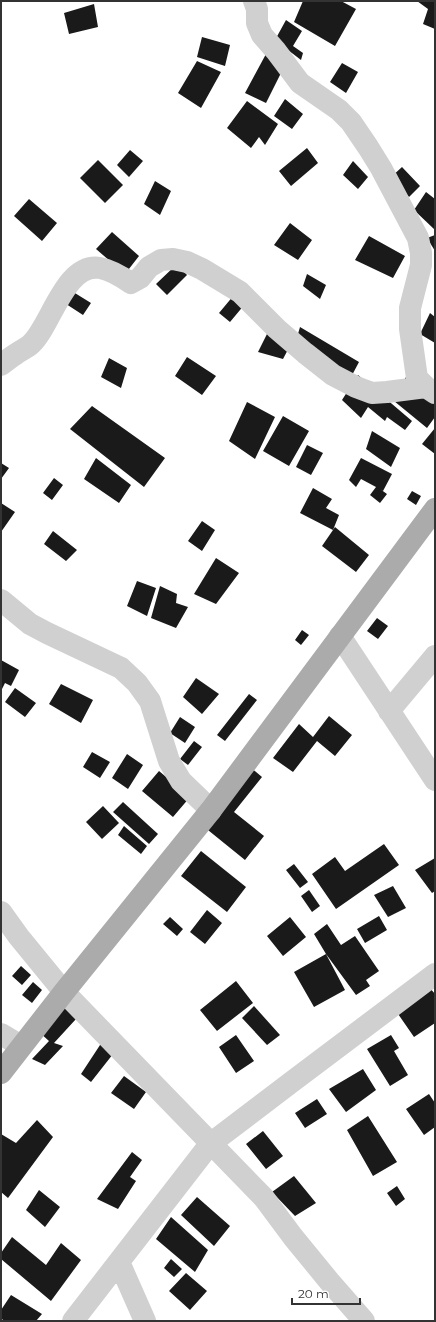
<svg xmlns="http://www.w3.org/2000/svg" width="436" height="1322" viewBox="0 0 436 1322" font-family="Montserrat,sans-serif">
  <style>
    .building { fill: #1a1a1a }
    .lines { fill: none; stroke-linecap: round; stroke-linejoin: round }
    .minor { stroke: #d0d0d0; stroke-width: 22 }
    .major { stroke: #ababab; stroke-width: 22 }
  </style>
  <rect width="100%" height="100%" fill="#fff"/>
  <path class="building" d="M303,1h38l15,8 -21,37 -41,-24z
    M417,1h13l1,1 1,-1h3v28l-12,-5 5,-15z
    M94,4l4,23 -29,7 -5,-21z
    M286,20l16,11 -9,15 10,7 -2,7 -26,-20z
    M202,37l28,8 -5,21 -28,-9z
    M266,54l18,13 -18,36 -21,-10z
    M197,61l24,11 -20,36 -23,-15z
    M342,63l16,9 -12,21 -16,-11z
    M285,99l18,15 -11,15 -18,-13z
    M247,101l31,23 -13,21 -6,-8 -8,11 -24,-20z
    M307,148l11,15 -27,23 -12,-15z
    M130,150l13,11 -14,16 -12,-12z
    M98,160l25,25 -18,18 -25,-25z
    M353,161l15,16 -10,12 -15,-14z
    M402,167l18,19 -11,11 -19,-19z
    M155,181l16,10 -11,24 -16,-11z
    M426,192l9,7v31l-21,-20z
    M29,199l28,24 -15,18 -28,-25z
    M290,223l22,17 -14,20 -24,-15z
    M112,232l27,24 -14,18 -29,-25z
    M435,235v16l-8,-13z
    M369,236l36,20 -12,22 -38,-18z
    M177,264l10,11 -20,20 -11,-11z
    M307,274l19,11 -6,14 -17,-13z
    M70,290l21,13 -8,12 -20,-13z
    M234,295l11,9 -15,18 -11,-9z
    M430,313l5,4v26l-15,-9z
    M300,327l59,35 -9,17 -55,-35z
    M269,330l23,12 -9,17 -25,-7z
    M187,357l29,19 -14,19 -27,-19z
    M109,358l18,10 -6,20 -20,-11z
    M409,371l26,19v27l-8,11 -33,-27z
    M358,375l54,46 -7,9 -18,-13 -2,4 -17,-14 -7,11 -19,-18z
    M247,402l28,15 -20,42 -26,-18z
    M92,406l73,52 -21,29 -74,-58z
    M283,416l26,15 -20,35 -26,-15z
    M435,428v26l-13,-10z
    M372,431l28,17 -9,19 -25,-18z
    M307,445l16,8 -12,22 -15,-8z
    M96,458l35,27 -12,18 -35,-24z
    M361,458l31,16 -9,17 -3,-2 7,5 -7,9 -10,-8 6,-8 -15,-8 -5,8 -7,-7z
    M1,463l8,5 -8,11z
    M54,478l9,7 -11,15 -9,-7z
    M313,488l19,11 -6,9 13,7 -6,15 2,-3 34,28 -13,17 -34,-26 11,-16 -33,-17z
    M412,491l9,5 -5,9 -9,-6z
    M1,503l14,9 -14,20z
    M202,521l13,9 -13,21 -14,-10z
    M53,531l24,19 -11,11 -22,-17z
    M216,558l23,15 -23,31 -22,-10z
    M137,581l19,7 -9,28 -20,-10z
    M160,586l17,8 -1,9 12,4 -12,21 -25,-10z
    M377,618l11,8 -10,13 -11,-8z
    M302,630l7,5 -8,10 -6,-5z
    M1,660l18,10 -8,16 -6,-3 -4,8z
    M196,678l23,16 -17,20 -19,-17z
    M61,684l32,16 -12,23 -32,-19z
    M15,688l21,15 -11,14 -20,-15z
    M249,694l8,6 -32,41 -8,-6z
    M329,716l23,19 -17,21 -18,-15 -24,31 -20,-14 26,-34 14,13z
    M180,717l15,10 -10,16 -15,-10z
    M194,741l8,6 -14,18 -8,-6z
    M92,752l18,10 -10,16 -17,-11z
    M127,754l16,11 -15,24 -16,-11z
    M250,767l12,10 -28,35 30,24 -19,24 -42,-34z
    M159,771l31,26 -17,20 -31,-26z
    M123,802l35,32 -9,10 -36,-32z
    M103,806l16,17 -17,16 -16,-17z
    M124,826l23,20 -6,8 -23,-19z
    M384,844l15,21 -63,44 -24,-35 23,-17 10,14z
    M201,851l45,36 -19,25 -46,-36z
    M435,858v33l-3,2 -17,-23z
    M294,864l14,18 -8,6 -14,-18z
    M393,886l13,22 -18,9 -14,-22z
    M309,890l11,16 -8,6 -11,-16z
    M207,910l15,13 -17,21 -15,-12z
    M379,916l8,14 -22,13 -8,-14z
    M170,917l13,12 -6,7 -14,-12z
    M290,917l16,20 -23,19 -16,-20z
    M327,924l14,21 14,-9 24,35 -13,9 4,6 -14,9 -30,-41 -12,-20z
    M326,954l19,36 -31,17 -20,-35z
    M21,966l10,9 -9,10 -10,-9z
    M236,981l17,22 -36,28 -17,-21z
    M33,982l9,8 -10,13 -10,-8z
    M430,988l5,6v29l-21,14 -18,-26z
    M63,1006l13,13 -22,24 9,3 -18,19 -13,-6 17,-18 -10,-9z
    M254,1006l26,29 -13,10 -25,-27z
    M236,1035l18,26 -18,12 -17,-26z
    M391,1035l8,13 -5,3 14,24 -18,11 -23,-37z
    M102,1042l11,12 -22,28 -10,-8z
    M363,1069l13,21 -30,22 -17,-23z
    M124,1076l22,16 -12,17 -23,-16z
    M429,1094l6,9v24l-11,8 -18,-26z
    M317,1099l10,15 -22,14 -10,-15z
    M368,1116l29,46 -24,14 -26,-46z
    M37,1120l16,17 -45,61 -7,-6v-58l15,9z
    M263,1131l20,25 -17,13 -20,-25z
    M132,1152l10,8 -12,17 6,4 -18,28 -21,-10z
    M294,1176l22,27 -21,13 -23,-24z
    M397,1186l8,13 -9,7 -9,-13z
    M39,1190l21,17 -15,20 -19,-17z
    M197,1197l33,29 -16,20 -33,-31z
    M171,1217l37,33 -13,22 -39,-33z
    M12,1237l34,28 15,-22 20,17 -30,41 -50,-42v-6z
    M171,1259l11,10 -8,8 -10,-9z
    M186,1273l21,18 -17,19 -21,-19z
    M11,1295l31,19 -6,7h-32l-3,-3v-8z"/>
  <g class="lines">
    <path class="minor" d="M254,1l3,8v14l5,12 14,16 24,32 39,27 12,12 17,25 13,21 37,70 3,15v12l-11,43v21l7,49 9,9 9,6
      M1,365c5,-4 10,-8 15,-11 5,-4 11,-6 15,-10 20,-18 34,-82 69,-76 11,2 22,9 31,15l9,-5 9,-11 12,-7 12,-1 14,3 15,7 38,23 37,37 28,24 28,22 23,12 16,6 15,-1 39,-5
      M1,600l29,24 17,9 74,35 16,15 13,18 19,60 12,20 30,29
      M340,636l95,144
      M389,711l46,-55
      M1,912l18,25 45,55 200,206 29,39 36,44 35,40
      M1,1034l20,12
      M119,1262l26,59
      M73,1321l137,-177 79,-60 146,-110"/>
    <path class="major" d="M1,1073l63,-81 147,-182 224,-301"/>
  </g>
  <rect width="436" height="1322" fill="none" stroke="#333333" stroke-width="4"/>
  <path d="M292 1298v6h68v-6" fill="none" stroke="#333333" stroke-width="2"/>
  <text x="298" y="1298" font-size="12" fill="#333333" stroke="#ffffff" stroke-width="3" paint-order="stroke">20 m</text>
</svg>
